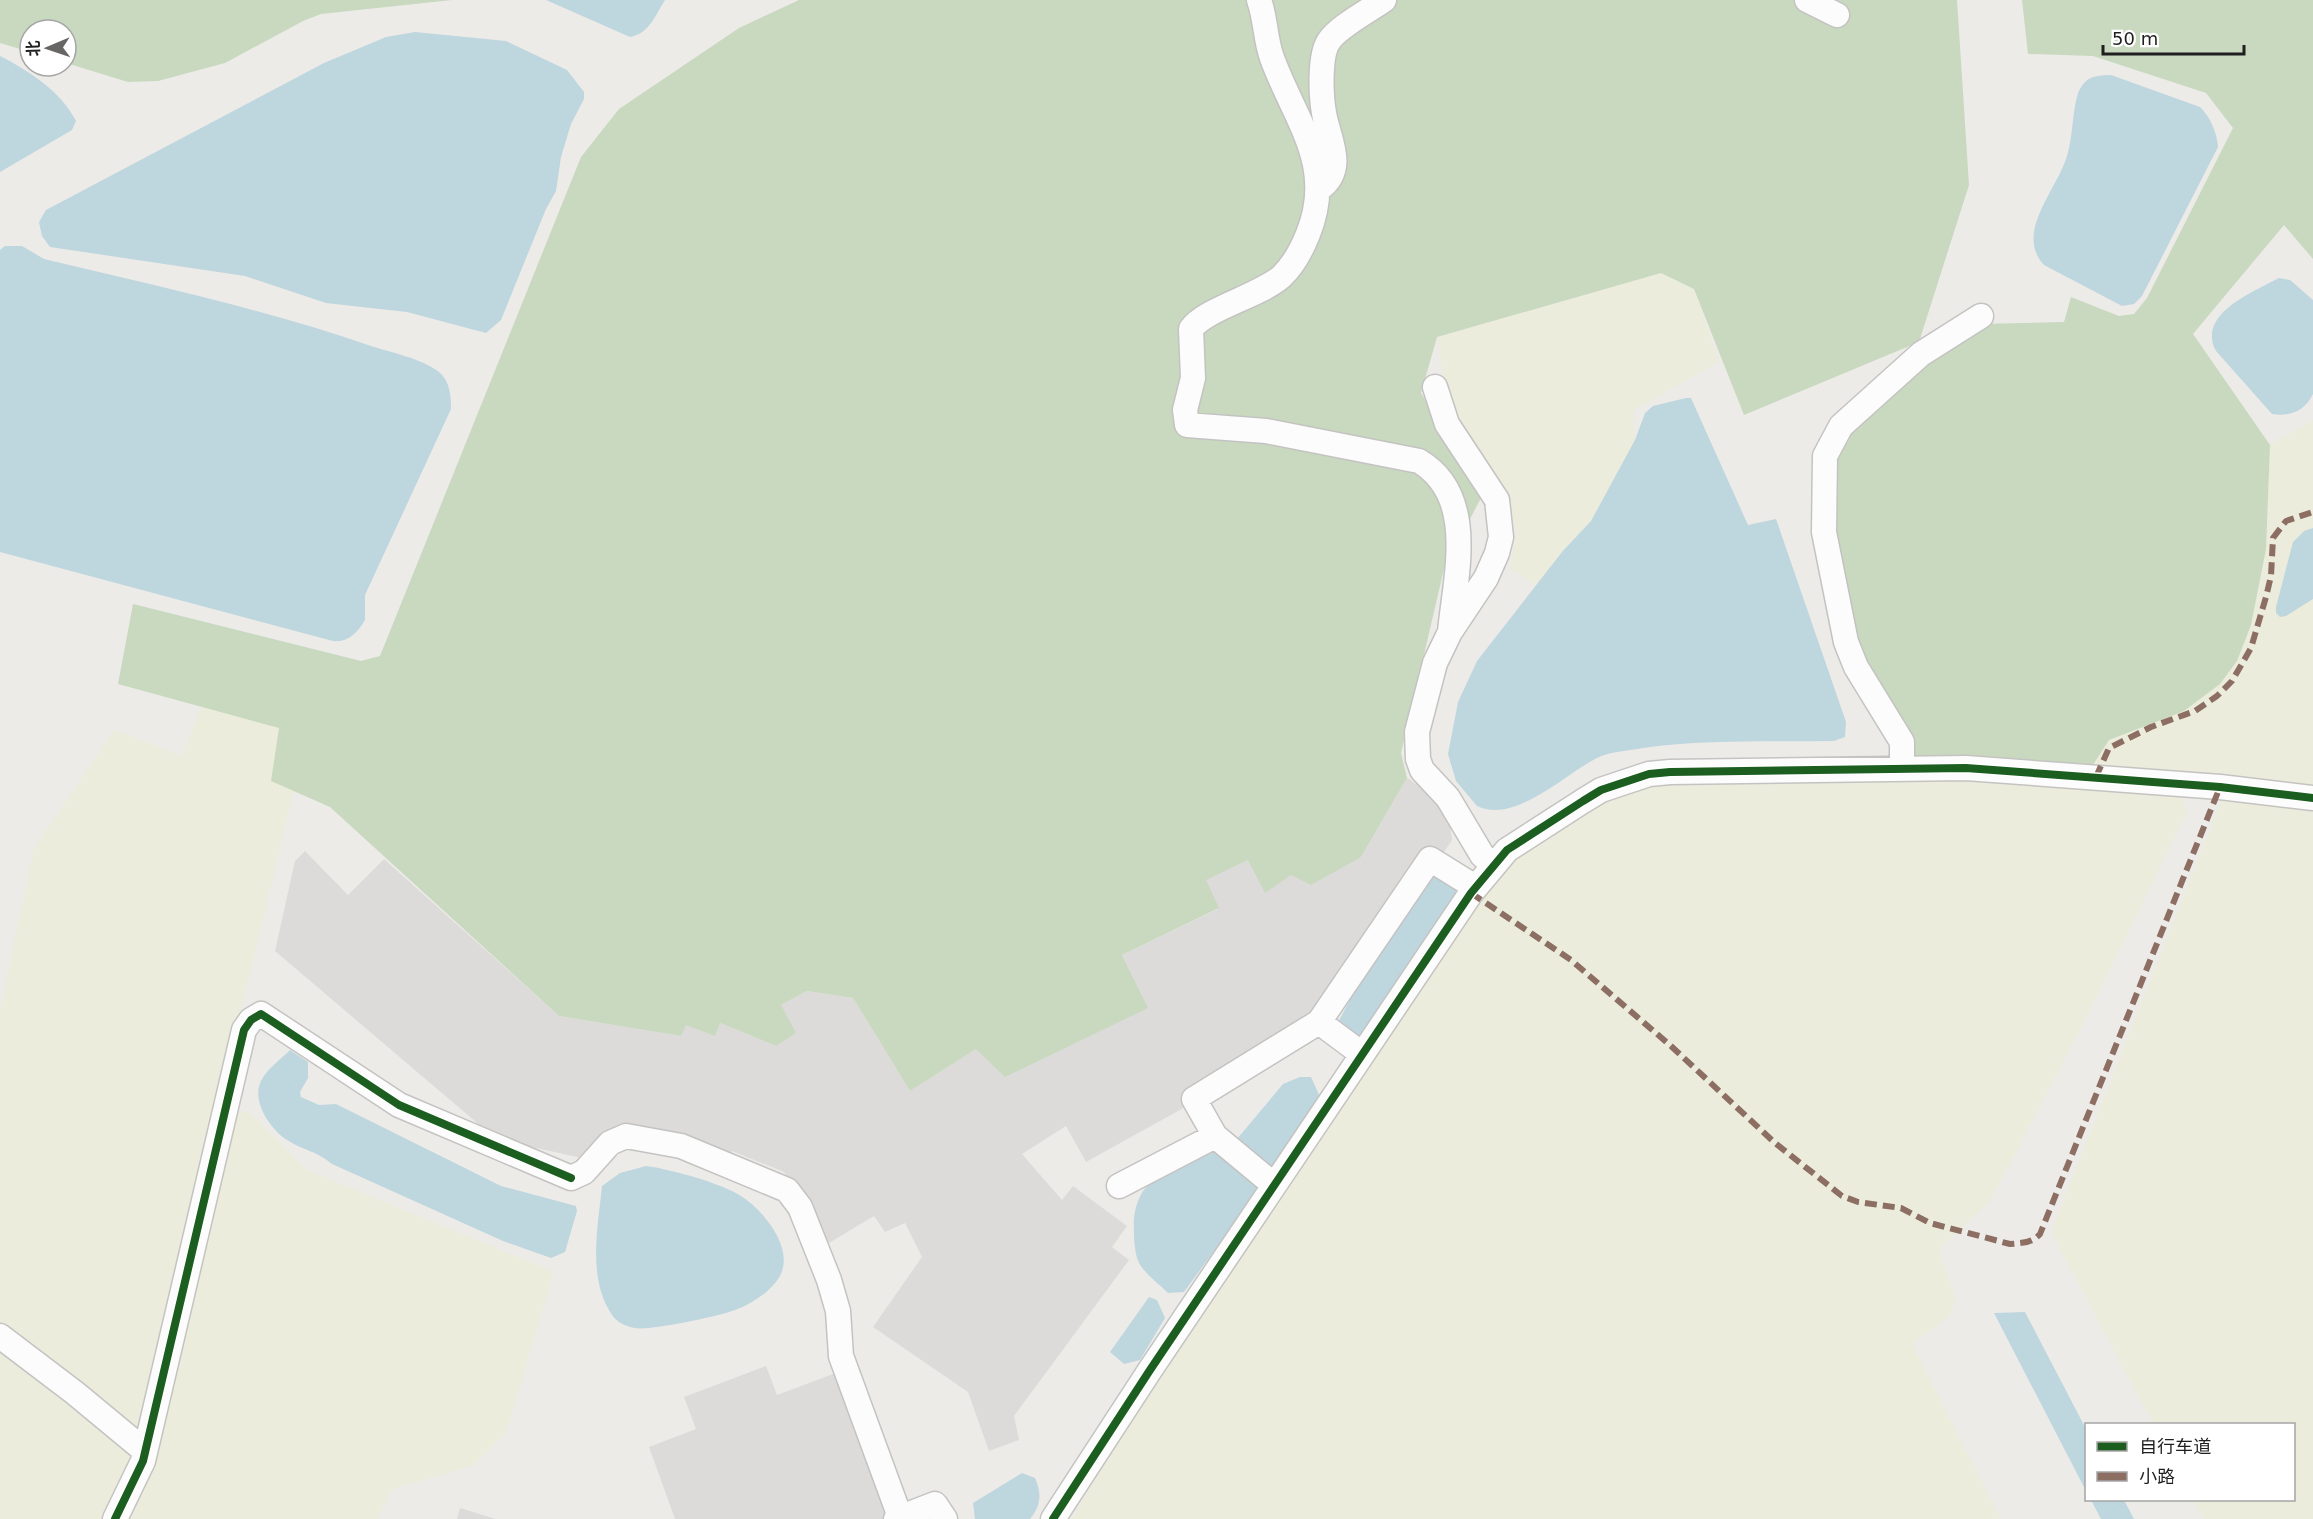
<svg xmlns="http://www.w3.org/2000/svg" width="2313" height="1519" viewBox="0 0 2313 1519" font-family="'DejaVu Sans','Noto Sans SC',sans-serif">
  <style>
    .residential { fill: #dcdbd9 }
    .farmland { fill: #ebecdc }
    .forest { fill: #c8d9bf }
    .water { fill: #bed6de }
    .lines { fill: none; stroke-linecap: round; stroke-linejoin: round }
    .minor-casing { stroke: #c4c3c2; stroke-width: 27 }
    .minor { stroke: #fcfcfc; stroke-width: 24 }
    .quiet { stroke: #8d6e63; stroke-width: 6; stroke-dasharray: 12 6; stroke-linecap: butt }
    .cycleway-casing { stroke: #fff; stroke-width: 11 }
    .cycleway { stroke: #1b5e20; stroke-width: 8 }
  </style>
  <rect width="100%" height="100%" fill="#edebe8"/>
  <path class="residential" d="M1407,778l40,26 5,36 -124,188 -242,134 -20,-36 -44,28 40,46 11,-14 54,40 -15,21 17,13 -115,156 5,24 -30,11 -21,-59 -95,-65 49,-70 -17,-34 -20,9 -11,-16 -45,27 -45,-71 -52,-21 -4,8 -103,-22 -16,27 -113,-25 -221,-188 20,-90 10,-10 43,44 36,-36 175,157 122,20 4,-11 35,-2 56,23 5,-41 26,-14 46,7 57,93 66,-42 171,-42 -25,-52 96,-46 -13,-29 43,-20 43,15 70,-18z
    M766,1366l11,29 72,-27 56,151h-230l-26,-72 47,-18 -12,-32z
    M460,1508l36,11h-39z"/>
  <path class="farmland" d="M1661,273l33,16 25,73 -86,49 2,29 -44,81 -29,31 -26,34 -26,-18 6,-34 -8,-31 -55,-83 -7,-22 -9,-61z
    M2313,420v367l-224,-16 20,-31 75,-29 82,-162 4,-104z
    M201,706l78,22 -8,53 23,9 -151,630 -13,12 -130,-107v-315l34,-162 80,-118 68,26z
    M1961,776l218,14 8,22 -97,199 -99,189 -52,49 17,52 -7,16 -37,27 89,175h-929l80,-136 357,-526 73,-48 85,-29z
    M2223,796l90,11v712h-109l-11,-19h101v-76h-141l-102,-192z
    M248,1111l59,59 247,102 -48,161 -32,32 -83,25 -13,29h-258l112,-403z
    M0,1352l138,106 -32,61h-106z"/>
  <path class="forest" d="M0,0h452l-131,14 -18,7 -78,42 -67,18 -30,1 -62,-19v-33h-36v22l-30,-9z
    M799,0h1158l12,185 -50,157 -175,73 -50,-126 -33,-16 -224,64 -16,56 62,101 -39,75 -43,184 6,25 -46,79 -50,28 -20,-10 -26,18 -17,-33 -42,20 13,28 -97,47 26,53 -143,69 -29,-28 -66,42 -57,-93 -46,-7 -26,14 15,28 -20,13 -56,-23 -5,13 -29,-11 -5,11 -122,-20 -229,-209 -59,-26 8,-53 -161,-44 15,-80 228,57 19,-5 201,-499 38,-48 120,-81z
    M2022,0h291v259l-29,-34 -91,109 77,111 -4,104 -15,76 -14,36 -17,23 -36,27 -75,29 -20,31 -178,-8 -51,-104 -23,-97 -6,-88 13,-43 135,-107 85,-2 7,-25 48,19 15,-2 13,-16 86,-170 -27,-35 -113,-37 -65,-2z"/>
  <path class="water" d="M546,0h119c-9,14 -16,34 -35,37z
    M415,32l91,9 61,29 17,22v7l-13,25 -10,33 -5,34 -10,18 -45,111 -15,13 -79,-21 -81,-9 -81,-27 -195,-29 -8,-11 -3,-14 7,-12 278,-147 62,-26z
    M0,56c29,15 61,35 76,65l-4,9 -72,42z
    M2111,75l89,32c10,10 17,25 18,40l-76,149 -8,8 -12,2 -78,-41c-30,-32 13,-75 23,-109 6,-20 5,-43 11,-63 8,-17 15,-17 33,-18z
    M5,246h17l22,13c109,26 220,50 327,87 21,7 50,12 68,26 11,9 12,24 12,37l-86,186v25c-7,12 -17,23 -32,21l-333,-89v-302z
    M2279,278l11,2 23,20v94c-8,17 -23,23 -41,20l-56,-63c-20,-37 37,-59 63,-73z
    M1686,398h5l57,127 28,-6 70,203 -1,15 -11,4c-63,1 -128,-2 -191,7 -14,3 -30,3 -44,9 -32,15 -84,68 -122,49l-21,-25 -8,-27 10,-52 19,-41 85,-109 29,-31 44,-81 10,-27 8,-7z
    M2313,528v71l-27,17 -6,1 -4,-4v-6l17,-65 11,-11z
    M1432,876h6l24,10 -100,154 -26,-14 22,-41z
    M290,1050l18,12v16l-8,14 1,5 18,8 17,-1 165,82 75,20 1,5 -12,41 -14,6 -48,-17 -171,-77c-15,-13 -30,-14 -45,-24 -17,-11 -36,-39 -26,-59 6,-12 20,-22 29,-31z
    M1300,1077h11l9,20 -47,69 -5,2 -31,-29 46,-55z
    M1217,1152l42,35 -2,5 -73,100 -16,1c-9,-9 -23,-19 -29,-30 -4,-9 -5,-21 -5,-31 -3,-54 38,-69 83,-80z
    M646,1166c24,3 75,17 95,30 25,16 59,59 34,87 -10,13 -31,25 -46,29 -15,5 -81,19 -94,16 -8,-1 -19,-6 -23,-13 -25,-37 -14,-88 -10,-129l18,-13z
    M1149,1297l8,3 8,18 -25,42 -16,4 -14,-12z
    M2025,1312l61,117v62l-92,-178z
    M1022,1473l13,5c7,16 6,28 -5,41h-55l-2,-16z
    M2091,1500h33l10,19h-33z"/>
  <g class="lines">
    <g class="minor-casing">
      <path id="minor" d="M1259,0c7,19 6,39 13,58 23,63 64,107 36,176 -6,15 -15,32 -27,43 -22,19 -76,32 -90,52l2,49 -8,32 2,15 79,6 153,30c59,35 36,116 31,171
        M1807,0l30,15
        M1319,189c29,-20 9,-51 5,-76 -3,-17 -5,-58 5,-72 9,-14 41,-31 55,-41
        M1435,387l12,37 50,76 4,37 -4,16 -11,25 -36,54 -15,31 -18,69 1,27 4,11 26,28 34,57 11,10
        M1902,769v-27l-46,-75 -10,-25 -22,-110 1,-76 16,-30 80,-72 60,-38
        M1362,1054l-43,-32 111,-163 45,28
        M1274,1185l-59,-49 -21,-37 125,-77
        M1119,1186l96,-50
        M0,1336l75,57 70,58
        M115,1519l28,-58 101,-431 7,-10 10,-6 138,91 172,73 13,-6 26,-29 16,-7 55,10 106,44 13,17 29,73 9,31 3,45 59,161
        M896,1519l39,-15 10,15
        M1053,1519l97,-149 321,-477 36,-43 76,-49 18,-11 48,-16 21,-2 296,-4 254,19 93,11"/>
    </g>
    <use href="#minor" class="minor"/>
    <path class="quiet" d="M2096,777l13,-29 42,-21 44,-16 22,-15 15,-15 19,-33 15,-51 5,-21 2,-38 13,-17 27,-9
      M1471,893l100,67 100,86 104,97 67,53 16,6 43,6 29,15 80,21c12,-1 22,-1 30,-10l180,-447"/>
    <g class="cycleway-casing">
      <path id="cycleway" d="M115,1519l28,-58 101,-431 7,-10 10,-6 138,91 172,73
        M1053,1519l97,-149 321,-477 36,-43 76,-49 18,-11 48,-16 21,-2 296,-4 254,19 93,11"/>
    </g>
    <use href="#cycleway" class="cycleway"/>
  </g>
  <rect x="2085" y="1423" width="210" height="78" fill="#ffffff" stroke="#a5a5a5" stroke-width="1.5"/>
  <rect x="2097" y="1442" width="30" height="9" fill="#1b5e20" stroke="#a5a5a5" stroke-width="1.5"/>
  <text x="2139" y="1453" font-size="18" fill="#1f1f1f">自行车道</text>
  <rect x="2097" y="1472" width="30" height="9" fill="#8d6e63" stroke="#a5a5a5" stroke-width="1.5"/>
  <text x="2139" y="1483" font-size="18" fill="#1f1f1f">小路</text>
  <g transform="translate(48 48) rotate(268)"><circle r="28" fill="#ffffff" stroke="#a5a5a5" stroke-width="1.5"/>
  <path d="M0-4.5L10 22L0 15L-10 22Z" fill="#676665"/>
  <text y="-9" font-size="16" font-weight="bold" text-anchor="middle" fill="#1f1f1f">北</text>
  </g>
  <path d="M2103 45v9h141v-9" fill="none" stroke="#1f1f1f" stroke-width="3"/>
  <text x="2112" y="45" font-size="18" fill="#1f1f1f" stroke="#ffffff" stroke-width="4.5" paint-order="stroke">50 m</text>
</svg>
